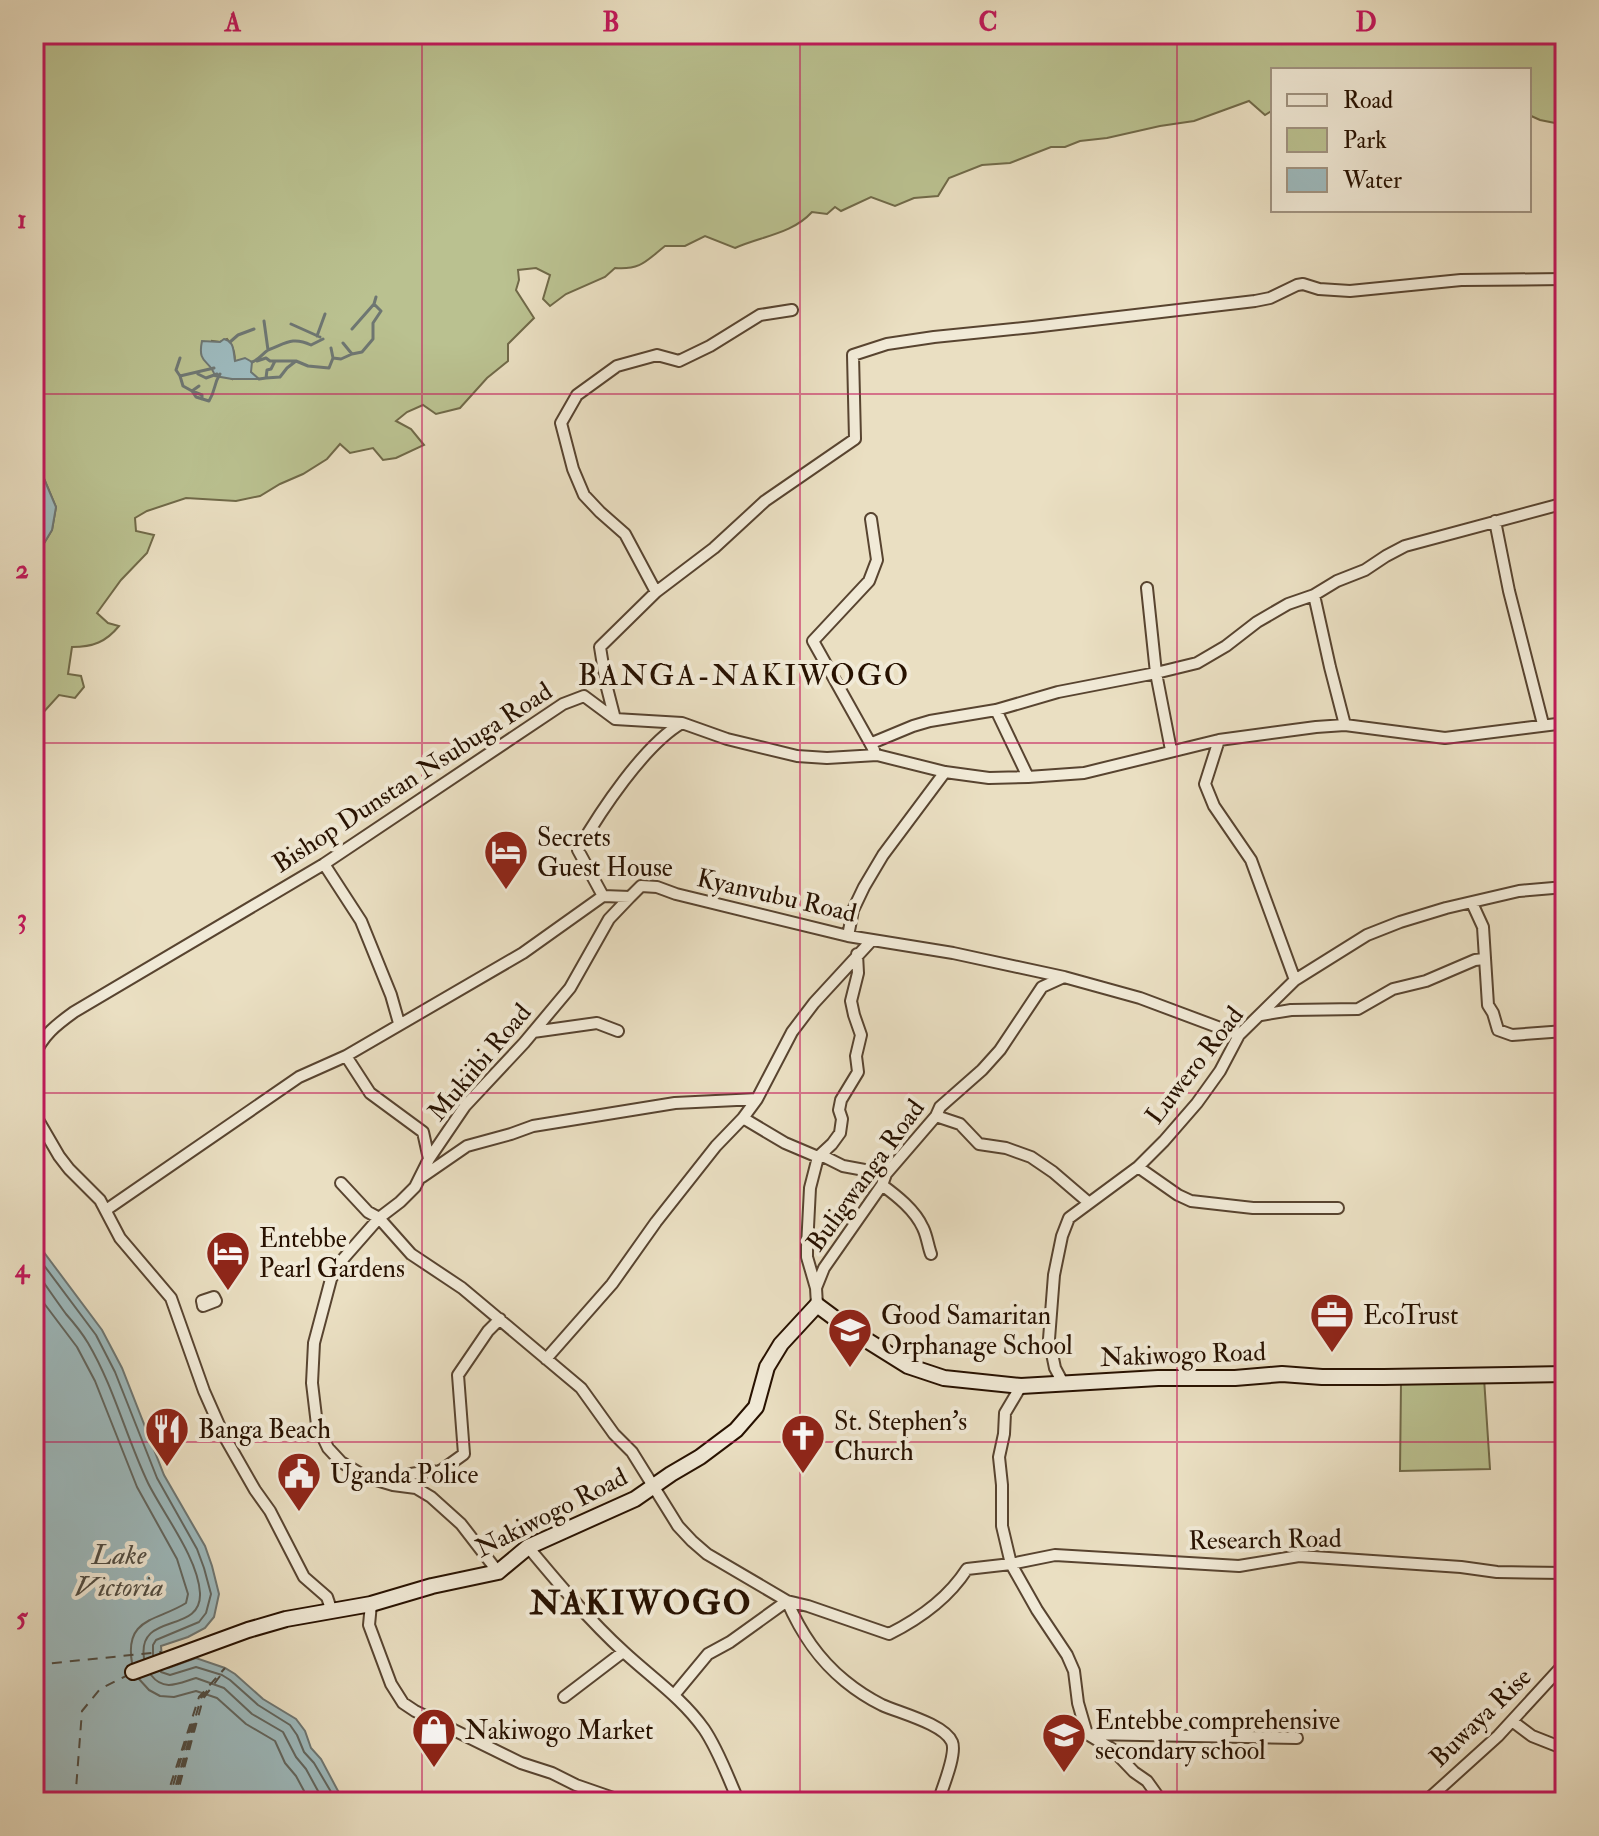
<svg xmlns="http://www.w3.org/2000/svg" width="1599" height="1836" viewBox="0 0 1599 1836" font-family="'IM FELL Double Pica',serif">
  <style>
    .green { fill: #bac190; stroke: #706948; stroke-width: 2; fill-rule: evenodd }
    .water { fill: #9dbabe; stroke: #6e7672; stroke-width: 2 }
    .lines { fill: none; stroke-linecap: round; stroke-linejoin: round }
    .shore { stroke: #62665f; stroke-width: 2 }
    .stream { stroke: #6e7672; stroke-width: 3 }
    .ferry { stroke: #504c42; stroke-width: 2; stroke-dasharray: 10 8; stroke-linecap: butt }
    .street-casing { stroke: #584430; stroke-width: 14 }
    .secondary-casing { stroke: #271100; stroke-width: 18 }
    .street { stroke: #f1ead7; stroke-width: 10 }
    .secondary { stroke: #f1ead7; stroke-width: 14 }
    .grid { fill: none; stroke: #c2185b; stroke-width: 2; stroke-opacity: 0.55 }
    .labels { text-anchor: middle; stroke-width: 8; stroke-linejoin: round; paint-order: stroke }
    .street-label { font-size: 26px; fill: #271100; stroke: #f1ead7 }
    .poi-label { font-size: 26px; fill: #271100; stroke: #f1ead7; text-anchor: start }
    .water-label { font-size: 28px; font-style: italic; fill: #504c42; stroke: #f1ead7 }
    .quarter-label { font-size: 30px; letter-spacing: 2px; fill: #271100; stroke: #f1ead7 }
    .district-label { font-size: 34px; font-weight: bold; letter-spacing: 2px; fill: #271100; stroke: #f1ead7 }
    .neatline { fill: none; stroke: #c2185b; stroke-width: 3 }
    .grid-label { font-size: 26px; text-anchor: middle; font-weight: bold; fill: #c2185b }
  </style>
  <rect width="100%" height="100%" fill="#eadfc2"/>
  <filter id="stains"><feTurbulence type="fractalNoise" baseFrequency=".0025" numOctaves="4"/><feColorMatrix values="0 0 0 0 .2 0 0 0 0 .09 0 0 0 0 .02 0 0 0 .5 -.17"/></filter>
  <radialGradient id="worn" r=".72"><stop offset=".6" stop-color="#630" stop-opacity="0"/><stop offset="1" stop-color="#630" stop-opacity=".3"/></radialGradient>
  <path class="green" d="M34,34h1531v91l-25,-5 -11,-5v-45h-256v40l-8,5 -16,-14 -55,20 -34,5 -53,12 -27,3 -15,6h-14l-41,16 -28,2 -33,13 -11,18 -24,2 -19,8 -24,-9 -30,14 -6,-4 -8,7 -15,-2c-20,22 -50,24 -77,36l-30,-12 -20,10h-20c-19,15 -24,24 -50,22l-10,9 -39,17 -16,12 -7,-7 7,-24 -14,-7 -18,2 1,10 -3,10 18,28 -26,26v17l-21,17 -27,30 -24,6 -13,-9 -16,7 -11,9 15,8 13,16 -28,13 -13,2 -10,-12 -23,5 -10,-9 -13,15 -24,15 -23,10 -20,12 -24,5 -50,-3 -39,13 -12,7 1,13 18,4 -7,18 -26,27 -24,33 11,10 11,3c-13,16 -26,21 -47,21l-4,27 13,2 3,11 -9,11 -16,-3 -19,21 -1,15 -5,13v-184l18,-30 4,-23 -22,-52v-99l4,-10 4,-4 -8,-8zM227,339c11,13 8,24 5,40l-19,-10 -1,-28 8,1z
    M1484,1378l6,91 -90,2 1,-88z"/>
  <path class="water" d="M224,339c11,3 9,12 11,22l10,-3 7,4 -1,10 8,7h-27l-17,-3c-5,-17 -18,-11 -13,-35l18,1z
    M34,455l22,52 -4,23 -18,30z
    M34,1239l68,91 20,38 42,107 41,71 7,20 7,28 -5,23 -9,11 -17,9 -27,9 1,13 6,9 28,-10 29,10 10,6 28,25 33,20 9,12 6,17 10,11 17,32 9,11h-313z"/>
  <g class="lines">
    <path class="shore" d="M34,1252l62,83 19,37 42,106 40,71 7,19 7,26 -5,19 -7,9 -43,18 -3,5v10
      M34,1269c11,15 21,30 32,45 8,9 16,19 22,29 26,44 38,94 60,140 16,32 50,75 52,110 2,42 -63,18 -56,65
      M34,1290l43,57 18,34 42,106 40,72 11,35 -2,9c-28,18 -62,14 -54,60
      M161,1672l9,3 26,-8 26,8 8,5 28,25 32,20 7,10 7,17 10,11 23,39
      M151,1675c13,17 28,8 45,3l28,10 28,26 31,18 13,25 10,12 18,33
      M139,1679l10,11 11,6 14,1 22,-6 21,7 29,26 29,17 10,22 11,13 14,26"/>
    <path class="stream" d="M291,324l29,13
      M352,329l22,-25 2,-7
      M317,336l8,-22
      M230,342l8,-7 16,-6
      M343,343l9,11 10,-2 11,-13v-16l8,-12 -7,-7
      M268,350c17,-6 24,-14 43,-5l12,-6
      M180,358l-4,12 4,6 34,-8
      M333,358l8,1 11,-5
      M257,361l9,-3 4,3h26l12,5 21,2 4,-10 -2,-10
      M252,362c7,-2 10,-8 16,-12l-4,-29
      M198,374l8,4 11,-4
      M180,376l3,10 9,5 4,6 13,4c7,-11 4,-16 11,-27
      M266,378l14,-1 7,-9 9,-7
      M259,379l7,-1 1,-8 4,-1 4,-8
      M199,386l-7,5 10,4v4"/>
    <path class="ferry" d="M34,1665l127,-13
      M75,1802l7,-91 18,-22 28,-14
      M165,1802l34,-105 26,-29
      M168,1802l25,-83
      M171,1802l30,-104 11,-13
      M173,1802l23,-81
      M175,1802l28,-103 17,-23"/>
    <g class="street-casing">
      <path id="street" d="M871,519l6,41 -8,21 -56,60 61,109
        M1495,521l14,70 34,133
        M1147,588l9,85 15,77
        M656,592l-31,-58 -25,-22 -16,-17 -11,-26 -12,-46 16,-28 40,-29 40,-11 22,6 31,-15 50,-31 32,-5
        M1314,595l16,72 15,58
        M996,710l32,67
        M615,719l-9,-35 -6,-37 56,-55 58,-44 51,-47 90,-62 -2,-84 34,-11 47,-7 99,-10 222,-26 15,-3 27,-13 6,-1 16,5 31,2 111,-11 104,-1
        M1219,740l-14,44 9,22 37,54 44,120
        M872,743l41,-17 17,-5 66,-11 62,-18 98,-19 41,-10 29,-17 31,-24 31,-18 26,-9 23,-14 28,-11 21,-14 19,-10 160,-43
        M324,864l37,57 30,74 8,28
        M603,896l-25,-46c22,-38 66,-105 104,-127
        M1472,903l11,24 5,78 5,8 5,17 14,5 53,-4
        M848,936l5,-26 11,-23 19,-32 62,-83
        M1261,1015l30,-5 67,-1 35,-20 33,-8 49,-21 9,-1
        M533,1032l64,-9 21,8
        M34,1056c9,-21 22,-31 40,-44l250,-148 239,-160 21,-8 31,23 67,4 45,16 70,17 30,2 50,-3 68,17 44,6 39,-1 56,-4 135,-33 97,-13 29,-2 100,13 120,-15
        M346,1056l24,37 53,39 6,27
        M34,1113l25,43 10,13 31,31 20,38 51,60 33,93 19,43 32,56 15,21 34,66 23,20 4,12
        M936,1116l24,8 19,20 27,4 25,9 22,15 35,30
        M743,1118l42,25 33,14 14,-13 8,-11 2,-14 -3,-9 2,-10 17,-28 -2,-16 5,-21 -7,-20 -3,-14 7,-28 -1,-19
        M1138,1167l40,28 13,6 62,7h85
        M422,1177l45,-31 44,-12 22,-8 142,-23 82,-4
        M341,1183l27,29 11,6 32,36 51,34 119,100 33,46 18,18 46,74 14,15 15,13 80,47 21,5 81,28c30,-15 60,-37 78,-65l44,-5 44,-9 184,11 60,-10 162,11 36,5 68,1
        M882,1185c15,11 33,25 41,43 4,8 5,18 8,26
        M106,1210l193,-133 47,-21 177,-103 80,-57 27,1 11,-11 16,1 19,7 172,42 105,17 111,24 76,21 99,37
        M816,1288l-9,-31v-10l3,-59 8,-31h7l18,9 43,8
        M214,1297l2,4 -13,5 -1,-5z
        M817,1305l-1,-17 8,-20 58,-83 4,-11 50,-58 4,-9 42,-37 18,-20 42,-63 22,-10
        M546,1359l66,-75 44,-62 60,-76 27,-28 14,-19 35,-67 22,-29 58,-63
        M1063,1383l-8,-15 -6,-29 5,-64 8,-39 7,-18 69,-51 26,-26 33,-38 23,-32 19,-36 56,-55 72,-45 33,-13 46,-14 73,-17 46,-4
        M1021,1386l-16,27 -1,21 -5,23 3,28v41l9,38 26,46 30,45 7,16 4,32 9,31 25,15 22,23 13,9 15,21
        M393,1485l5,-9 32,-5 9,1 25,-18 -6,-79 30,-44 12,-12
        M528,1547c30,36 61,73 96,105 28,26 58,46 80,77 15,22 24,49 35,73
        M498,1572l-37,-48 -30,-27 -15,-9 -23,-3 -27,-8 -25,-15 -13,-14 -11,-23 -5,-42 2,-40 17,-64 12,-20 36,-41 21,-16 15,-15 14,-28 36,-53 59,-63 46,-55 39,-69 21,-22
        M371,1604l-2,21 22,59 12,19 12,8 106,52 31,10 24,12 49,17
        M674,1695l34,-41 22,-12 57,-41c14,32 31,58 58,80 11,9 25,18 37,24 18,8 62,19 70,37 5,12 -10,47 -14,60
        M564,1697l59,-45
        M1512,1721l20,15 33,13
        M1089,1734l208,4
        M1425,1802l73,-66 67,-73"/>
    </g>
    <g class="secondary-casing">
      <path id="secondary" d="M133,1672l115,-42 38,-11 85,-15 61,-18 66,-14 30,-25 107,-48 36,-25 29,-17 36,-27 20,-23 11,-40 14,-23 36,-39 35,26 56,35 36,12 77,8 137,-8h77l47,-4 40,3h62l181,-3"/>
    </g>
    <use href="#street" class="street"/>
    <use href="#secondary" class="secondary"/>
  </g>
  <path class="grid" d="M422,34v1768M800,34v1768M1177,34v1768M34,394h1531M34,743h1531M34,1093h1531M34,1442h1531"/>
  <defs>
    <g id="hotel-pin" transform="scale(2.3)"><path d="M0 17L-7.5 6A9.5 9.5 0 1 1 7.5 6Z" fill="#8f2418" stroke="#f1ead7"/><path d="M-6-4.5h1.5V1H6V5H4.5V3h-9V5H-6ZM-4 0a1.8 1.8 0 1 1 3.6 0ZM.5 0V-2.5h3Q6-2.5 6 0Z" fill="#fff"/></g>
    <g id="office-pin" transform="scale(2.3)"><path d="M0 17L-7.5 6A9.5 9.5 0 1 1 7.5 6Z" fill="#8f2418" stroke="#f1ead7"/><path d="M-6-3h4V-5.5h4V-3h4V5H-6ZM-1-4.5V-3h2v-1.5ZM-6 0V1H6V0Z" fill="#fff"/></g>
    <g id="school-pin" transform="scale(2.3)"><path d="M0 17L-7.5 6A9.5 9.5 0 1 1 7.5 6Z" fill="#8f2418" stroke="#f1ead7"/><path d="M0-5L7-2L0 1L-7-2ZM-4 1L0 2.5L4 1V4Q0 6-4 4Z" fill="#fff"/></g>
    <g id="restaurant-pin" transform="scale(2.3)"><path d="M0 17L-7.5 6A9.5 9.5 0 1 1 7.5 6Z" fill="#8f2418" stroke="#f1ead7"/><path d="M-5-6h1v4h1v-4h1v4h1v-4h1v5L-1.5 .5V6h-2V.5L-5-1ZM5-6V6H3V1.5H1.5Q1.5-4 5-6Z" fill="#fff"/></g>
    <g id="church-pin" transform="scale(2.3)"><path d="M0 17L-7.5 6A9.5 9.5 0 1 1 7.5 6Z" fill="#8f2418" stroke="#f1ead7"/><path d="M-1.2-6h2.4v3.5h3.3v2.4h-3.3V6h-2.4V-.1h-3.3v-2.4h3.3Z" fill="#fff"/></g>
    <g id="civic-pin" transform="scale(2.3)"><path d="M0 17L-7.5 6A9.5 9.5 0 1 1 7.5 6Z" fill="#8f2418" stroke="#f1ead7"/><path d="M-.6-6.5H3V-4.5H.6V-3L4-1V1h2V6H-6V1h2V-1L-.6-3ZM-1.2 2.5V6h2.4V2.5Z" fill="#fff"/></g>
    <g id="shop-pin" transform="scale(2.3)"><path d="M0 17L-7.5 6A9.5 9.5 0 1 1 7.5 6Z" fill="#8f2418" stroke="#f1ead7"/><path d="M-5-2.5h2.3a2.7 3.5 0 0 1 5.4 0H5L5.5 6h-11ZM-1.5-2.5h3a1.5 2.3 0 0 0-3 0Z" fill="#fff"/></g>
  </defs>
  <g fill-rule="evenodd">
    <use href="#hotel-pin" x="506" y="852"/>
    <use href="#hotel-pin" x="228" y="1253"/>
    <use href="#office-pin" x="1332" y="1315"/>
    <use href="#school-pin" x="850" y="1330"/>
    <use href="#restaurant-pin" x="167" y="1429"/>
    <use href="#church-pin" x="803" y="1436"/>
    <use href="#civic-pin" x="299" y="1474"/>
    <use href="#shop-pin" x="434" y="1730"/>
    <use href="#school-pin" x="1064" y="1735"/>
  </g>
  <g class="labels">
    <g class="street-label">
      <text transform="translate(412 777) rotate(-33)" y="9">Bishop Dunstan Nsubuga Road</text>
      <text transform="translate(777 895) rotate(13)" y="9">Kyanvubu Road</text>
      <text transform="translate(479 1062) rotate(-50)" y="9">Mukiibi Road</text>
      <text transform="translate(1194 1065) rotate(-52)" y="9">Luwero Road</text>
      <text transform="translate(865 1175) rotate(-54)" y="9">Buligwanga Road</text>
      <text transform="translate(1183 1354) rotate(-2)" y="9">Nakiwogo Road</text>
      <text transform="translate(551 1512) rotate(-27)" y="9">Nakiwogo Road</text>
      <text transform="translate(1265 1539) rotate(-1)" y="9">Research Road</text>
      <text transform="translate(1480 1717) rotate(-44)" y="9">Buwaya Rise</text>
    </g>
    <g class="poi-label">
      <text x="537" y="846">Secrets<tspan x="537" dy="30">Guest House</tspan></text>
      <text x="259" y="1247">Entebbe<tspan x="259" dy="30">Pearl Gardens</tspan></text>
      <text x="881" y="1324">Good Samaritan<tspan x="881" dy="30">Orphanage School</tspan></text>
      <text x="1363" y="1324">EcoTrust</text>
      <text x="834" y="1430">St. Stephen's<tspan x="834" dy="30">Church</tspan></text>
      <text x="198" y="1438">Banga Beach</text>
      <text x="330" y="1483">Uganda Police</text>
      <text x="1095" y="1729">Entebbe comprehensive<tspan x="1095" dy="30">secondary school</tspan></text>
      <text x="465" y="1739">Nakiwogo Market</text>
    </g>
    <g class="water-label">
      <text x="119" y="1564">Lake<tspan x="119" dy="32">Victoria</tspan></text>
    </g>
    <g class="quarter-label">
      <text x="744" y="685">BANGA-NAKIWOGO</text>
    </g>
    <g class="district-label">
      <text x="641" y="1614">NAKIWOGO</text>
    </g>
  </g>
  <rect width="1599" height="1836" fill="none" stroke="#eadfc2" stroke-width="88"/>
  <rect x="1271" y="68" width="260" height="144" fill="#f1ead7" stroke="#a09381" stroke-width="2"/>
  <rect x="1287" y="94" width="40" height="12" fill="#f1ead7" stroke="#a09381" stroke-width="2"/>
  <text x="1343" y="108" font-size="24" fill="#271100">Road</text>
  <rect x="1287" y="128" width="40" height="24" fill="#bac190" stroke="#a09381" stroke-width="2"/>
  <text x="1343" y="148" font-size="24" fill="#271100">Park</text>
  <rect x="1287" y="168" width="40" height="24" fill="#9dbabe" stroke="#a09381" stroke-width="2"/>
  <text x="1343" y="188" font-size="24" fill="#271100">Water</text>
  <rect x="44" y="44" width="1511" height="1748" class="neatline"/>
  <g class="grid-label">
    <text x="233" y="31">A</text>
    <text x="611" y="31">B</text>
    <text x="988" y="31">C</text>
    <text x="1366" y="31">D</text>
    <text x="22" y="228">1</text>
    <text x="22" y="578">2</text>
    <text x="22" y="927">3</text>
    <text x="22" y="1277">4</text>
    <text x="22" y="1626">5</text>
  </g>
  <rect width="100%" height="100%" filter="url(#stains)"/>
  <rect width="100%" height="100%" fill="url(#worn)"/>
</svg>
